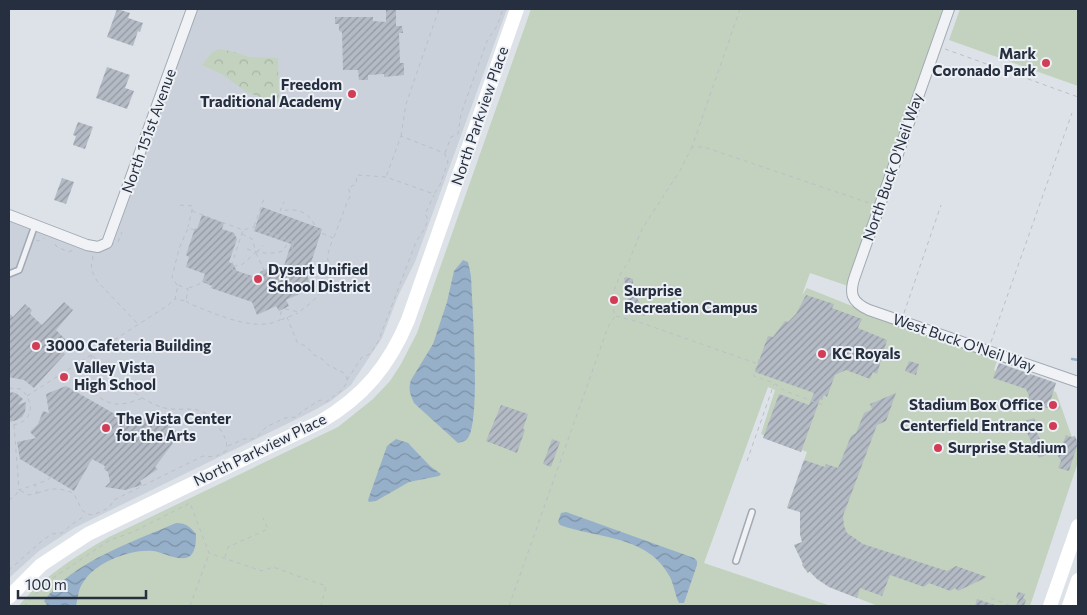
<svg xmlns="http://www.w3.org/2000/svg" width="1087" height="615" viewBox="0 0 1087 615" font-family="Commissioner,sans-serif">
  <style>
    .built { fill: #cbd1da }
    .forest { fill: url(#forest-crowns) }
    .pitch { fill: #c3d2be }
    .water { fill: url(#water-waves) }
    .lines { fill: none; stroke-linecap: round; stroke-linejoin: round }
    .stream { stroke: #97b0c9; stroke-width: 2.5 }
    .building { fill: url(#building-hatch) }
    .lane-casing { stroke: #a2a9b2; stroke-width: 8 }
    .street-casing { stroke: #a2a9b2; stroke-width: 12 }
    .path { stroke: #bbbfc6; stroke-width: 1; stroke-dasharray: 4 4; stroke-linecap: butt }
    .lane { stroke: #f0f2f6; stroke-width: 5 }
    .street { stroke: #f0f2f6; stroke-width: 10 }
    .secondary { stroke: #fff; stroke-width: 14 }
    .poi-dot { fill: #d23d55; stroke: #edf0f5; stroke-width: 2 }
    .labels { text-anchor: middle; stroke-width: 4; stroke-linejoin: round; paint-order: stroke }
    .poi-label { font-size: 15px; font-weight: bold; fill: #262f3f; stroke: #edf0f5; text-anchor: start }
    .street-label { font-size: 15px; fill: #262f3f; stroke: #edf0f5 }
  </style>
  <defs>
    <pattern id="forest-crowns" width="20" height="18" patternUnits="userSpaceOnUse" patternTransform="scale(1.25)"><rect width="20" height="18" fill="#c3d2be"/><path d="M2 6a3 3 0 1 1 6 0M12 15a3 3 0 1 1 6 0" fill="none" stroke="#a7b5a4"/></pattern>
    <pattern id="water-waves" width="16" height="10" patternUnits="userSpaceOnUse" patternTransform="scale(1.25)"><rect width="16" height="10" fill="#97b0c9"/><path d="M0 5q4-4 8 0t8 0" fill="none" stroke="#7b90a5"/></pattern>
    <pattern id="building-hatch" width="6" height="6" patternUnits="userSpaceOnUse" patternTransform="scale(1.25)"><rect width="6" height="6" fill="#b4bbc5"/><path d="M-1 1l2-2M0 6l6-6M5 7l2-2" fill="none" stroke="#9298a1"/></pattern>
  </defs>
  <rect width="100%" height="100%" fill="#dde2e8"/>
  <path class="built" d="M196,9h311l-92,253 -17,34 -16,42 -31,47 -20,16 -22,12 -235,115 -35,23 -30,27v-358l77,30 13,2 10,-5 5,-5z"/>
  <path class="forest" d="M219,49l16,3 14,5 29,1 1,44h-5l-28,-10 -23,-17 -21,-10 10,-13z"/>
  <path class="pitch" d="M531,9h412l-95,277 -38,-13 -8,22 5,-7 55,22 136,48 -4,12 62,22 18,51 4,2v17l-48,144h-152l-49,-19 -12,-8 -7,-8 -2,2 -6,-8 1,-1 -9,-19 8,-3 -2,-8v-22l-13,-4 20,-56 -46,-18 14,-44 -7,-3 -64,176 127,43h-812c2,-4 8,-9 12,-14 23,-22 50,-39 78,-55l229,-110 35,-28 17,-18 11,-17 16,-31z
    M960,9h118v77l-129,-46z"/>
  <path class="water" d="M463,260l5,2 3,14c1,28 10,143 -3,162 -2,3 -6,4 -10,5l-44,-40c-4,-9 -6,-14 -3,-23l22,-36 14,-42 7,-31z
    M396,439l12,4 22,23 11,8 -2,2 -30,6 -33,19 -7,1 -1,-2 19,-54z
    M566,512l128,46 3,3v4l-13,38h-5c-4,-8 -5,-18 -9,-26 -22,-42 -71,-38 -110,-52l-2,-3 3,-9z
    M176,523c11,0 14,4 20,11 0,7 0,17 -6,22 -9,7 -27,-4 -37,-5 -23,-2 -56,11 -69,30 -6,8 -6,16 -8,25l-29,-1 -3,-4c29,-40 89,-59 132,-78z"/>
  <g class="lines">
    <path class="stream" d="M1072,359l6,1"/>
  </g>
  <path class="building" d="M117,9l13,4 -2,5 15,5 -3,9 -2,-1 -5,15 -26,-9z
    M386,9h10v17h6l1,7h-4l1,30h4v12l-20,2v-3l-16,1v5h-9l-1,-10h-15l-1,-38 -3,-1v-7h-4v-7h38v4l13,1z
    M107,67l23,8 -5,13 9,3 -7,18 -31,-11z
    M78,122l15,5 -8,22 -12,-4 3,-9 -3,-1z
    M62,178l12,4 -8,22 -12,-4z
    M262,207l60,22 -15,46 5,13 -26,12 3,6 -10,5 -3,-5 -19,9 -5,-13 -41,-14 1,-2 -10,-4 3,-8 -19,-7 3,-10 -3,-2 9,-27 2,1 5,-14 22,8 -2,6 12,4 3,6 -8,23 4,2 4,7 27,9 -4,-8 10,-5 2,4 12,-5 7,-22 -37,-13z
    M626,277l7,2v11l2,5 5,8 8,6 -4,7 -12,-11h-3l-5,-27z
    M806,295l28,9 -2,4 30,11 -4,9 29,12 -10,34 -4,-2 -3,7 -24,-9 -11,5 -8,22 -3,-2 -2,5 -2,-1 -19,53 -38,-14 16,-44 30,11 5,-12 -59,-21 13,-36 5,1 12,-16 3,1 8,-8z
    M64,302l9,8 -17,20 12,12 -7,8 4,4 -31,34 -10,-8 -15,-3v-64l4,4 12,-13 7,6 -2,4 12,11z
    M909,361l10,3 -3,11 -11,-4z
    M999,363l57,20 -5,16 7,3 2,6 -4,3 -29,-10 2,-5 -3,-7 -33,-11z
    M66,386l54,31 5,-2h10l10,4 4,-4 3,-1 24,17 -3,12 -18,24 3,2 -18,12 2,4 -17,5 -20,-3 5,-5 -2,-10 -4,-3 1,-3 -13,-7 -18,32 -54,-32 -3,-17 19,-4 -6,-6 8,-8 5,-13 6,2 -3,-19z
    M9,392l7,1 7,6 -5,6 8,-3 -1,10 -3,5 -5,3 -8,2z
    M896,393l-10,28 -9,4 -34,91 1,10 3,7 16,11 84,27 9,-5 31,11 -29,14 -3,-3 -5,3 -21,-8 -5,4 -34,-12 -8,21 -22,-8 -3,10 -28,-11 -12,-8 -8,-8 -1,2 -6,-8 1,-1 -9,-19 8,-3 -2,-8v-22l-13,-4 17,-48 21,7 1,-3 12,4 13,-32 5,-3 8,-20 8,-4 -2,-5z
    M501,405l27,9 -5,15 2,1 -8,23 -31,-12z
    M1034,418l3,8 -3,1 9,18 2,-1 4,9 -10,5 -17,-36z
    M1066,435l5,2 4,-1 3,7 -9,28 -11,-3 3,-7 -3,-5z
    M552,439l8,3 -9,25 -8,-3z
    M1018,592l7,2 -2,4 3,2 -2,6h-8l3,-7 -3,-1z
    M977,599l18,6v1h-20z"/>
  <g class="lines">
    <g class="lane-casing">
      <path id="lane" d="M9,274l10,-4 16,-45
        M736,561l16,-49"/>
    </g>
    <g class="street-casing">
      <path id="street" d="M949,9l-94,267c-6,17 -4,26 14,34l209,72
        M9,215l78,30 11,2 9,-4 85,-234"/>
    </g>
    <path class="path" d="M740,9l-48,138h12l165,56
      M945,49l133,48
      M401,136l5,-32 33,-95
      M445,153l6,-16 7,-3 3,-20 26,-73 10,-15 6,-17
      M180,205l13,1 -5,21
      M192,211l51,19 -12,37 12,-3 13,-12 -4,-13 -10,-5
      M254,226l11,-30
      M334,237l14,-37 3,-5 -3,-7 8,-4 1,-9 29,2 48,17 6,-9 8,-23 -3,-8 -6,-3 -38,-15 -15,41
      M36,240l2,1 6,-3
      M118,242l4,-10
      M55,244l2,3 12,5 4,-2
      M247,249c12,4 23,6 36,2l6,-10
      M257,252l6,-7
      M256,253l11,23
      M93,256l-2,13 6,12 41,43
      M232,268l2,4 22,8 30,-12 8,-26 -40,-15 -11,3
      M177,285l-5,-8 7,-28 9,-21 6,2
      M189,288l18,-7
      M186,301l4,3c24,9 65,29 90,16l1,-8 4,-3 14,3c16,-11 27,-24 35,-41 -11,-11 -5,-20 -1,-33l-14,-6c-4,-4 -5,-10 -9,-14 -8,-9 -18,-9 -30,-7l4,-9
      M904,313l37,-108
      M616,316l23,6 119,42
      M281,320l17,-7
      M991,342l81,-229
      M92,355c-2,6 -5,14 -5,20 -1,15 15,27 28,29 10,1 19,-3 28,-6
      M759,359l-5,14v3l20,7 11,8 41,15
      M59,375l15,7 14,4
      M347,380l15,-23 8,-3 8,-12 38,-100 9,-14 3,-9 -3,-5 9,-19
      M9,388l12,1c16,15 11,36 -12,36
      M27,396l140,-90 8,-7 3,-14 10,4 -2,12 -11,-2
      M14,425l5,65 29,-10 2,-3
      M228,446l16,-7h9l5,-3 8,-9 19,-9 12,-1 4,-5 19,-12 6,2 16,-12 4,-6 1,-6 -3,-5 -16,-8 -6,-6 -8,-4 -7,-8 -10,-5 -10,-25
      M747,461l27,-77
      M37,493l14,-4h9l11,3 4,4 7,14 5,4 6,1 16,-7 5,-8 89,-44 12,1 11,-6c2,-9 -1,-14 -6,-22 -19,-33 -39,-12 -64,-24 -22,-9 -48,-33 -64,-50
      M9,500l6,-4 4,-6 10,5 8,-2 -2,-8
      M225,557l3,-10 40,-18 -5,-11
      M9,570l34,-30 9,-6 10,-1 9,-8 15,-10
      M991,598l20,8
      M24,606l26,-26 60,-40 23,-8 57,-29 19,50 53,18 11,-4 53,19 -5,20
      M190,606l19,-52
      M509,606l99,-279 7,-11 -4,-18 10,-25 8,-12 13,-32 39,-60 11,-22"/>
    <use href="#lane" class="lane"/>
    <use href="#street" class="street"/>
    <path class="secondary" d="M9,597l32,-32 47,-31 232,-112c43,-25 69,-56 88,-102l109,-311
      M1050,606l28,-80
      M1069,606l9,-26"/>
  </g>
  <g class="poi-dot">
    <circle cx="1046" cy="63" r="5"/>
    <circle cx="352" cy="94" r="5"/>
    <circle cx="258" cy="279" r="5"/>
    <circle cx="614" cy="300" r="5"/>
    <circle cx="36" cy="346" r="5"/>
    <circle cx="822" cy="354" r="5"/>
    <circle cx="64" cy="377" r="5"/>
    <circle cx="1053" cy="405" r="5"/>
    <circle cx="1053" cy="426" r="5"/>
    <circle cx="106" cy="428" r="5"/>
    <circle cx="938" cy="448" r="5"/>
  </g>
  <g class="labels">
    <g class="poi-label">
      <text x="1036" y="59" text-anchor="end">Mark<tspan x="1036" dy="17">Coronado Park</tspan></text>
      <text x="342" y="90" text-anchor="end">Freedom<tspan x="342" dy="17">Traditional Academy</tspan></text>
      <text x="268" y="275">Dysart Unified<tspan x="268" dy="17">School District</tspan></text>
      <text x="624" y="296">Surprise<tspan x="624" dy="17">Recreation Campus</tspan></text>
      <text x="46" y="351">3000 Cafeteria Building</text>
      <text x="832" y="359">KC Royals</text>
      <text x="74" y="373">Valley Vista<tspan x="74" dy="17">High School</tspan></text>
      <text x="1043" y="410" text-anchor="end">Stadium Box Office</text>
      <text x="116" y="424">The Vista Center<tspan x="116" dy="17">for the Arts</tspan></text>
      <text x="1043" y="431" text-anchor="end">Centerfield Entrance</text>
      <text x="948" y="453">Surprise Stadium</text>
    </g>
    <g class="street-label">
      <text transform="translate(480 116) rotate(-71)" y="5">North Parkview Place</text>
      <text transform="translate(149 131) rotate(-70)" y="5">North 151st Avenue</text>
      <text transform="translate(893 167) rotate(-71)" y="5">North Buck O'Neil Way</text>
      <text transform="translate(964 343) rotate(19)" y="5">West Buck O'Neil Way</text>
      <text transform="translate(260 450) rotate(-26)" y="5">North Parkview Place</text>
    </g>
  </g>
  <rect width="1087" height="615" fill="none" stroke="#262f3f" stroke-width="20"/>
  <path d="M18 590v8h128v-8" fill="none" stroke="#262f3f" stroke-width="2.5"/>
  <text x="25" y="590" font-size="15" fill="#262f3f" stroke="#edf0f5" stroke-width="4" paint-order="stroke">100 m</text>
</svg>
